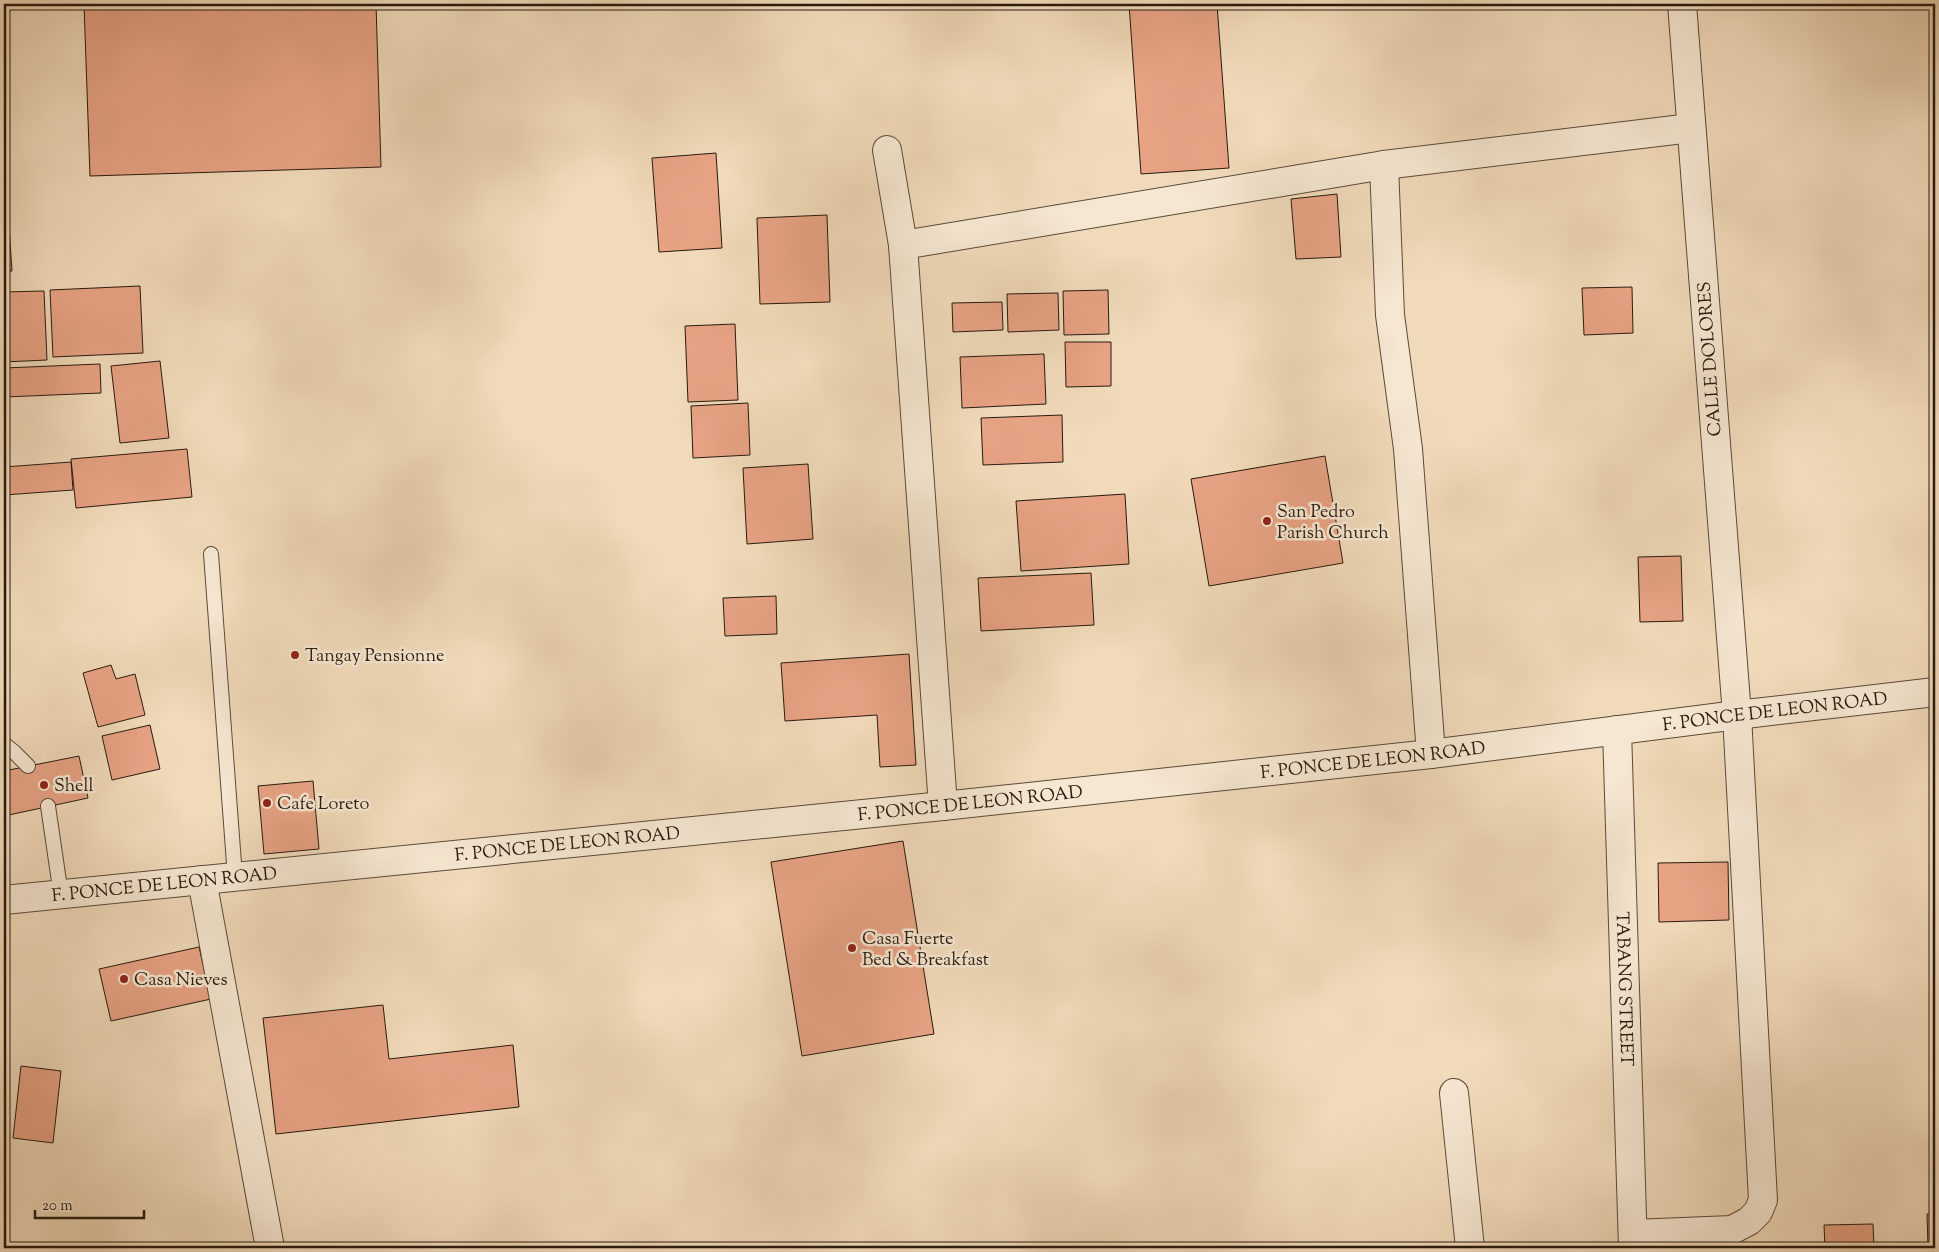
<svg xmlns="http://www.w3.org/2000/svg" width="1939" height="1252" viewBox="0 0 1939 1252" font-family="'Sorts Mill Goudy',serif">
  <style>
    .building { fill: #e8a385; stroke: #281a0e }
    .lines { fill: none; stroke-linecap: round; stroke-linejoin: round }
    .service-casing { stroke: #5a4a39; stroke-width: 16 }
    .minor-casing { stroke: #5a4a39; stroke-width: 30 }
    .tertiary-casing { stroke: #5a4a39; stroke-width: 30 }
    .service { stroke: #f6e7d2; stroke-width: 14 }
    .minor { stroke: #f6e7d2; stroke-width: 28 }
    .tertiary { stroke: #f6e7d2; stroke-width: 28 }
    .poi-dot { fill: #8f2418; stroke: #f6e7d2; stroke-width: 2 }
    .labels { text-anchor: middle; stroke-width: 5; stroke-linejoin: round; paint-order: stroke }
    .street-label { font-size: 18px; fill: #281a0e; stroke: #f6e7d2 }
    .poi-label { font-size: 18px; fill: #281a0e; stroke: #f6e7d2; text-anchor: start }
  </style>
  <rect width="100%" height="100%" fill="#f1daba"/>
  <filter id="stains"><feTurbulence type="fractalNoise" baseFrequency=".004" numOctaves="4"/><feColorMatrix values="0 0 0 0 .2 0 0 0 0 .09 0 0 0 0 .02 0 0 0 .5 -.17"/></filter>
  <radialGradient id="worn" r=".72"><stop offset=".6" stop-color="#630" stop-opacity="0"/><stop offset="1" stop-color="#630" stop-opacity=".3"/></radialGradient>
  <path class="building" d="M84,4h292l5,163 -291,9z
    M1129,4h88l12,164 -88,6z
    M716,153l6,95 -63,4 -7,-94z
    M1337,194l4,63 -45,2 -5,-60z
    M827,215l3,87 -70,2 -3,-86z
    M4,225h5l3,46 -8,1z
    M140,286l3,67 -90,4 -3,-67z
    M1632,287l1,46 -49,2 -2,-47z
    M1108,290l1,44 -45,1 -1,-44z
    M44,291l3,69 -43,2v-70z
    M1058,293l1,37 -51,2 -1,-38z
    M1002,302l1,28 -50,2 -1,-29z
    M735,324l3,76 -50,2 -3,-76z
    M1065,342h46v44l-45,1z
    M1044,354l2,50 -84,4 -2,-51z
    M160,361l9,77 -49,5 -9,-77z
    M100,364l1,29 -97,4v-29z
    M748,403l2,52 -57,3 -2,-52z
    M1062,415l1,47 -80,3 -2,-47z
    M187,449l5,48 -116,11 -5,-49z
    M1325,456l18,107 -134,23 -18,-107z
    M71,462l2,28 -69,5v-28z
    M808,464l5,75 -66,5 -4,-76z
    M1125,494l4,70 -108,7 -5,-70z
    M1681,556l2,65 -43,1 -2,-65z
    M1091,573l3,52 -113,6 -3,-53z
    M776,596l1,38 -52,2 -2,-38z
    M909,654l7,111 -36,2 -3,-52 -92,6 -4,-58z
    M111,665l5,14 19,-5 10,41 -47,12 -15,-54z
    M150,725l10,44 -48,11 -10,-44z
    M79,756l9,42 -84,18v-45z
    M313,781l6,68 -55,5 -6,-68z
    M903,841l31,193 -132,22 -31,-194z
    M1728,862l1,58 -70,2 -1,-59z
    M199,947l12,52 -100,22 -12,-52z
    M383,1005l6,54 124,-14 6,62 -243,27 -13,-116z
    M21,1066l40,5 -8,72 -40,-5z
    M1927,1214h8v34h-7z
    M1873,1224l1,24h-49l-1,-23z"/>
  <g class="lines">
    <g class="service-casing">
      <path id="service" d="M211,554l24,323
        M4,744l10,8 14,14
        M48,806l13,89"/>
    </g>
    <g class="minor-casing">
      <g id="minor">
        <path d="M887,150l16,95 40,561"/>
        <path d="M1384,165l6,150 18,134 23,305"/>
        <path d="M903,245l481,-80 307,-37"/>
        <path id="s1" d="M1617,730l16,518"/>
        <path d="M202,880l68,368"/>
        <path d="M1454,1093l16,155"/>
        <path d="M1633,1234l99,-4 17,-9 9,-9 5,-12 -26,-485 -55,-711"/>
      </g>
    </g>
    <g class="tertiary-casing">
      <g id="tertiary">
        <path id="s2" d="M4,900l939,-94 488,-52 306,-39 198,-23"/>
      </g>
    </g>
    <use href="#service" class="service"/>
    <use href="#minor" class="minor"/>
    <use href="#tertiary" class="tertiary"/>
  </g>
  <g class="poi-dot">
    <circle cx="1267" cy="521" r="5"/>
    <circle cx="295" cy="655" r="5"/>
    <circle cx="44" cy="785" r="5"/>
    <circle cx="267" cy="803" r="5"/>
    <circle cx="852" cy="948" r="5"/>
    <circle cx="124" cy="979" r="5"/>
  </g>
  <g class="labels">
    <g class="street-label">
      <text transform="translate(1709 359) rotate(-94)" y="6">CALLE DOLORES</text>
      <text dy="6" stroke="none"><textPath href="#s2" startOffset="1781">F. PONCE DE LEON ROAD</textPath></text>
      <text dy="6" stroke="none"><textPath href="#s2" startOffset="1376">F. PONCE DE LEON ROAD</textPath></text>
      <text dy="6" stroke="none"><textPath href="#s2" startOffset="971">F. PONCE DE LEON ROAD</textPath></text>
      <text dy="6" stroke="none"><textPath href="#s2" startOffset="566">F. PONCE DE LEON ROAD</textPath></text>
      <text dy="6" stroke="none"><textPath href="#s2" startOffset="161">F. PONCE DE LEON ROAD</textPath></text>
      <text dy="6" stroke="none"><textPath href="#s1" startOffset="259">TABANG STREET</textPath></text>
    </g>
    <g class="poi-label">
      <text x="1277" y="517">San Pedro<tspan x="1277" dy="21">Parish Church</tspan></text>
      <text x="305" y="661">Tangay Pensionne</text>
      <text x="54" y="791">Shell</text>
      <text x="277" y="809">Cafe Loreto</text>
      <text x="862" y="944">Casa Fuerte<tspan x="862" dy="21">Bed &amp; Breakfast</tspan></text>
      <text x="134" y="985">Casa Nieves</text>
    </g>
  </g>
  <rect width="1939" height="1252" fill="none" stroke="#f1daba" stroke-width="20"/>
  <rect x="5" y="5" width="1929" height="1242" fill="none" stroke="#281a0e" stroke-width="2.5"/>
  <rect x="10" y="10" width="1919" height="1232" fill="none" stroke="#281a0e"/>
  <path d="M35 1210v8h109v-8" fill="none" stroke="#281a0e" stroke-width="2.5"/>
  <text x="42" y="1210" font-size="15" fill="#281a0e" stroke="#f6e7d2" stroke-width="4" paint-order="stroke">20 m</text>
  <rect width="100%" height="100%" filter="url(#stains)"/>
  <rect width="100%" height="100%" fill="url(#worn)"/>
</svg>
